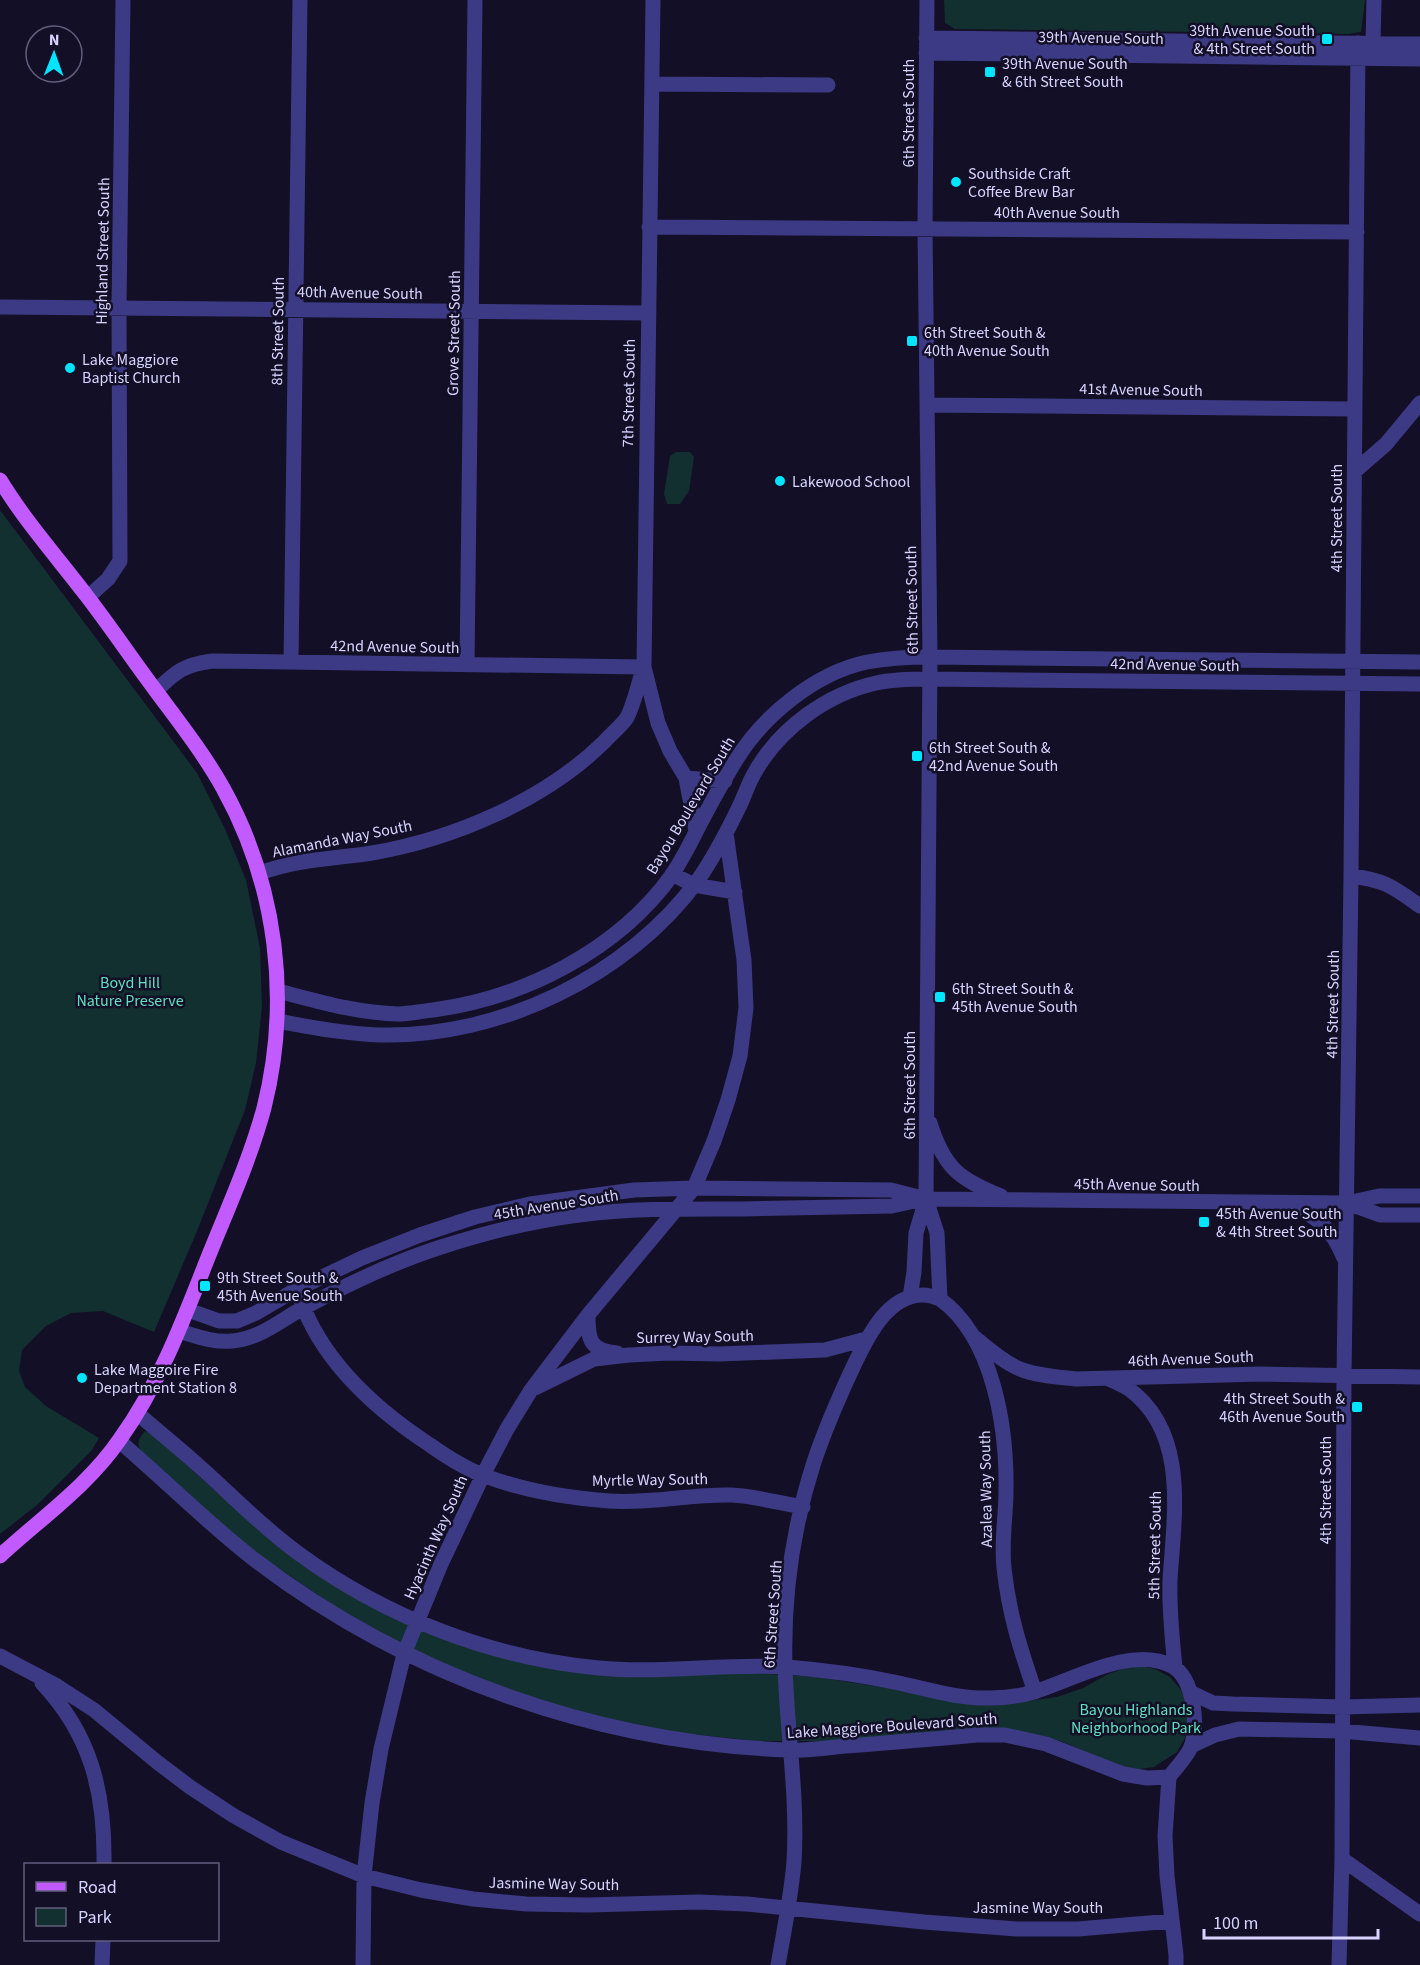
<svg xmlns="http://www.w3.org/2000/svg" width="1420" height="1965" viewBox="0 0 1420 1965" font-family="'Source Sans 3',sans-serif">
  <style>
    .green { fill: #12302f }
    .lines { fill: none; stroke-linecap: round; stroke-linejoin: round }
    .minor { stroke: #3d3a85; stroke-width: 15 }
    .major { stroke: #c25bff; stroke-width: 15 }
    .poi-dot { fill: #00e5ff; stroke: #130f26; stroke-width: 2 }
    .labels { text-anchor: middle; stroke-width: 5; stroke-linejoin: round; paint-order: stroke }
    .poi-label { font-size: 16px; fill: #d9d4ff; stroke: #130f26; text-anchor: start }
    .street-label { font-size: 16px; fill: #d9d4ff; stroke: #130f26 }
    .park-label { font-size: 16px; fill: #5fe0c0; stroke: #130f26 }
  </style>
  <rect width="100%" height="100%" fill="#130f26"/>
  <path class="green" d="M944,0h421l-4,32 -13,2 -393,-5 -10,-6z
    M676,452h14l4,5 -5,34 -9,13h-13l-3,-10 6,-38z
    M0,510l197,263 28,56 21,51 14,68 2,58 -6,57 -11,47 -48,121 -43,101 -51,-21 -32,2 -25,13 -24,24 -3,21 6,16 21,19 53,32 -7,12 -55,55 -37,29z
    M145,1431l6,2 117,105 48,36 65,38 61,27 53,17 321,21 182,28 59,-8 26,-9 25,-14 15,-5 17,-3 15,3 15,8 11,13 6,12 2,18 -4,18 -8,14 -23,15 -14,2 -15,-1 -62,-26 -20,-6 -32,-5 -165,10h-89l-93,-10 -93,-21 -90,-30 -97,-44 -47,-28 -73,-50 -44,-35 -79,-72c-5,-9 -2,-12 4,-20z"/>
  <g class="lines">
    <path class="minor" d="M653,0l-9,667 14,56 12,28 16,27 10,53
      M926,38l494,6
      M1373,43l1,-43
      M926,53l494,6
      M652,84l176,1
      M649,227l708,5
      M0,307l647,6
      M927,405l427,4
      M1355,471l31,-27 34,-41
      M88,597l20,-18 12,-18 -1,-254 4,-307
      M291,662l9,-662
      M467,665l8,-665
      M156,691c20,-20 28,-26 56,-30l432,6c-5,13 -11,42 -18,52 -6,8 -15,15 -22,23 -59,58 -150,97 -232,111 -38,6 -75,6 -112,20
      M686,778l39,3
      M672,874l22,11 41,7
      M1351,876c34,4 42,11 69,30
      M278,991c39,10 78,22 120,23 11,0 24,-3 35,-4 91,-12 185,-60 239,-135 9,-14 17,-29 24,-43 12,-24 26,-49 40,-72 27,-44 79,-87 131,-98 21,-4 42,-5 63,-5l490,5
      M277,1021c34,6 68,13 103,14 119,3 248,-59 318,-155 16,-23 30,-50 42,-75 5,-11 9,-23 15,-33 25,-44 72,-78 121,-89 17,-4 36,-4 54,-4l490,5
      M930,1123c14,45 29,56 71,73
      M1347,1203l33,12h40
      M1291,1204c29,16 40,23 53,54
      M910,1297l4,-25 2,-39 10,-34 4,-542 -5,-428 2,-229
      M300,1298c22,64 75,111 130,147 17,12 36,24 55,31 40,15 81,22 124,25 41,3 81,-7 122,-6 24,1 48,8 72,12
      M940,1299c54,39 67,130 66,192 0,25 -5,51 -2,77 5,46 16,80 31,124
      M188,1310l31,11h18l19,-8 41,-24 65,-31 58,-23 55,-18 55,-13 104,-14 60,-2 197,2 35,9 421,4 32,-7h41
      M588,1315c0,26 2,35 29,38
      M179,1331c17,5 35,12 53,10 28,-2 50,-22 73,-34 43,-23 87,-44 133,-59 46,-15 93,-27 141,-33 55,-7 109,-6 164,-6 49,-1 99,-2 149,-3l31,-7
      M974,1337c14,11 29,25 46,32 17,7 38,8 56,10l185,-5 159,3
      M1109,1379c6,3 14,6 20,10 60,44 45,127 41,191 -1,29 2,58 5,87
      M535,1388l59,-29 35,-4 40,-2 50,1 106,-4 41,-11
      M137,1413c21,18 42,35 62,53 33,29 63,61 99,87 87,64 193,105 301,115 62,6 125,-5 188,-1 37,3 75,8 112,16 31,7 60,16 92,15 15,0 29,-2 43,-6 39,-12 98,-47 138,-26 22,12 27,60 19,81 -5,11 -15,21 -22,30
      M119,1441c46,39 88,82 136,119 152,116 342,183 533,190 19,1 38,-2 57,-4 44,-3 88,-7 132,-11h28l41,9 77,30 24,4 22,-1
      M0,1656l57,30 37,24 63,52 33,25 44,29 47,26 83,34 57,14 52,9 53,5 62,1 111,-3 48,2 177,18 93,7h61l94,-8
      M42,1683c50,53 63,111 62,181
      M1192,1693l21,10 20,1 109,3 78,-2
      M1191,1746l24,-11 24,-6 102,2 79,7
      M1169,1777l-4,59 2,40 9,79v10
      M1342,1859l78,55
      M102,1965l1,-25
      M363,1965l1,-89 8,-73 9,-54 23,-95 37,-90 42,-89 24,-46 24,-39 57,-75 106,-127 20,-47 14,-41 12,-44 6,-48 -2,-48 -18,-127
      M778,1965c6,-34 13,-68 16,-103 4,-65 -7,-130 -9,-195 -2,-68 8,-140 29,-205 11,-33 25,-65 40,-97 13,-27 33,-70 69,-70 6,0 12,2 17,4l-3,-66 -11,-34
      M1339,1965l3,-106 2,-483 7,-500 7,-833"/>
    <path class="major" d="M0,480c25,41 57,77 86,115 24,31 46,64 70,96 23,31 48,63 67,97 54,97 68,212 41,320 -14,52 -37,102 -57,152 -24,61 -48,125 -87,179 -32,47 -79,79 -120,117"/>
  </g>
  <g class="poi-dot">
    <rect x="1321" y="33" width="12" height="12" rx="3"/>
    <rect x="984" y="66" width="12" height="12" rx="3"/>
    <circle cx="956" cy="182" r="6"/>
    <rect x="906" y="335" width="12" height="12" rx="3"/>
    <circle cx="70" cy="368" r="6"/>
    <circle cx="780" cy="481" r="6"/>
    <rect x="911" y="750" width="12" height="12" rx="3"/>
    <rect x="934" y="991" width="12" height="12" rx="3"/>
    <rect x="1198" y="1216" width="12" height="12" rx="3"/>
    <rect x="199" y="1280" width="12" height="12" rx="3"/>
    <circle cx="82" cy="1378" r="6"/>
    <rect x="1351" y="1401" width="12" height="12" rx="3"/>
  </g>
  <g class="labels">
    <g class="poi-label">
      <text x="1315" y="36" text-anchor="end">39th Avenue South<tspan x="1315" dy="18">&amp; 4th Street South</tspan></text>
      <text x="1002" y="69">39th Avenue South<tspan x="1002" dy="18">&amp; 6th Street South</tspan></text>
      <text x="968" y="179">Southside Craft<tspan x="968" dy="18">Coffee Brew Bar</tspan></text>
      <text x="924" y="338">6th Street South &amp;<tspan x="924" dy="18">40th Avenue South</tspan></text>
      <text x="82" y="365">Lake Maggiore<tspan x="82" dy="18">Baptist Church</tspan></text>
      <text x="792" y="487">Lakewood School</text>
      <text x="929" y="753">6th Street South &amp;<tspan x="929" dy="18">42nd Avenue South</tspan></text>
      <text x="952" y="994">6th Street South &amp;<tspan x="952" dy="18">45th Avenue South</tspan></text>
      <text x="1216" y="1219">45th Avenue South<tspan x="1216" dy="18">&amp; 4th Street South</tspan></text>
      <text x="217" y="1283">9th Street South &amp;<tspan x="217" dy="18">45th Avenue South</tspan></text>
      <text x="94" y="1375">Lake Maggoire Fire<tspan x="94" dy="18">Department Station 8</tspan></text>
      <text x="1345" y="1404" text-anchor="end">4th Street South &amp;<tspan x="1345" dy="18">46th Avenue South</tspan></text>
    </g>
    <g class="street-label">
      <text transform="translate(1101 37) rotate(1)" y="6">39th Avenue South</text>
      <text transform="translate(908 113) rotate(-90)" y="6">6th Street South</text>
      <text x="1057" y="218">40th Avenue South</text>
      <text transform="translate(102 251) rotate(-89)" y="6">Highland Street South</text>
      <text transform="translate(360 292) rotate(1)" y="6">40th Avenue South</text>
      <text transform="translate(277 331) rotate(-89)" y="6">8th Street South</text>
      <text transform="translate(453 333) rotate(-89)" y="6">Grove Street South</text>
      <text transform="translate(1141 389) rotate(1)" y="6">41st Avenue South</text>
      <text transform="translate(628 393) rotate(-89)" y="6">7th Street South</text>
      <text transform="translate(1336 518) rotate(-90)" y="6">4th Street South</text>
      <text transform="translate(911 600) rotate(-91)" y="6">6th Street South</text>
      <text transform="translate(395 646) rotate(1)" y="6">42nd Avenue South</text>
      <text transform="translate(1175 664) rotate(1)" y="6">42nd Avenue South</text>
      <text transform="translate(690 805) rotate(-59)" y="6">Bayou Boulevard South</text>
      <text transform="translate(342 838) rotate(-11)" y="6">Alamanda Way South</text>
      <text transform="translate(1332 1004) rotate(-89)" y="6">4th Street South</text>
      <text transform="translate(909 1085) rotate(-90)" y="6">6th Street South</text>
      <text transform="translate(1137 1184) rotate(1)" y="6">45th Avenue South</text>
      <text transform="translate(556 1204) rotate(-9)" y="6">45th Avenue South</text>
      <text transform="translate(695 1336) rotate(-1)" y="6">Surrey Way South</text>
      <text transform="translate(1191 1358) rotate(-2)" y="6">46th Avenue South</text>
      <text transform="translate(650 1479) rotate(-1)" y="6">Myrtle Way South</text>
      <text transform="translate(985 1489) rotate(-91)" y="6">Azalea Way South</text>
      <text transform="translate(1325 1490) rotate(-90)" y="6">4th Street South</text>
      <text transform="translate(435 1537) rotate(-66)" y="6">Hyacinth Way South</text>
      <text transform="translate(1154 1545) rotate(-89)" y="6">5th Street South</text>
      <text transform="translate(772 1614) rotate(-86)" y="6">6th Street South</text>
      <text transform="translate(892 1725) rotate(-4)" y="6">Lake Maggiore Boulevard South</text>
      <text transform="translate(554 1883) rotate(1)" y="6">Jasmine Way South</text>
      <text x="1038" y="1913">Jasmine Way South</text>
    </g>
    <g class="park-label">
      <text x="130" y="988">Boyd Hill<tspan x="130" dy="18">Nature Preserve</tspan></text>
      <text x="1136" y="1715">Bayou Highlands<tspan x="1136" dy="18">Neighborhood Park</tspan></text>
    </g>
  </g>
  <rect x="24" y="1863" width="195" height="78" fill="#130f26" stroke="#625e7d" stroke-width="1.5"/>
  <rect x="36" y="1882" width="30" height="9" fill="#c25bff" stroke="#625e7d" stroke-width="1.5"/>
  <text x="78" y="1893" font-size="18" fill="#d9d4ff">Road</text>
  <rect x="36" y="1908" width="30" height="18" fill="#12302f" stroke="#625e7d" stroke-width="1.5"/>
  <text x="78" y="1923" font-size="18" fill="#d9d4ff">Park</text>
  <g transform="translate(54 54) rotate(1)"><circle r="28" fill="#130f26" stroke="#625e7d" stroke-width="1.5"/>
  <path d="M0-4.5L10 22L0 15L-10 22Z" fill="#00e5ff"/>
  <text y="-9" font-size="16" font-weight="bold" text-anchor="middle" fill="#d9d4ff">N</text>
  </g>
  <path d="M1204 1929v9h174v-9" fill="none" stroke="#d9d4ff" stroke-width="3"/>
  <text x="1213" y="1929" font-size="18" fill="#d9d4ff" stroke="#130f26" stroke-width="4.5" paint-order="stroke">100 m</text>
</svg>
